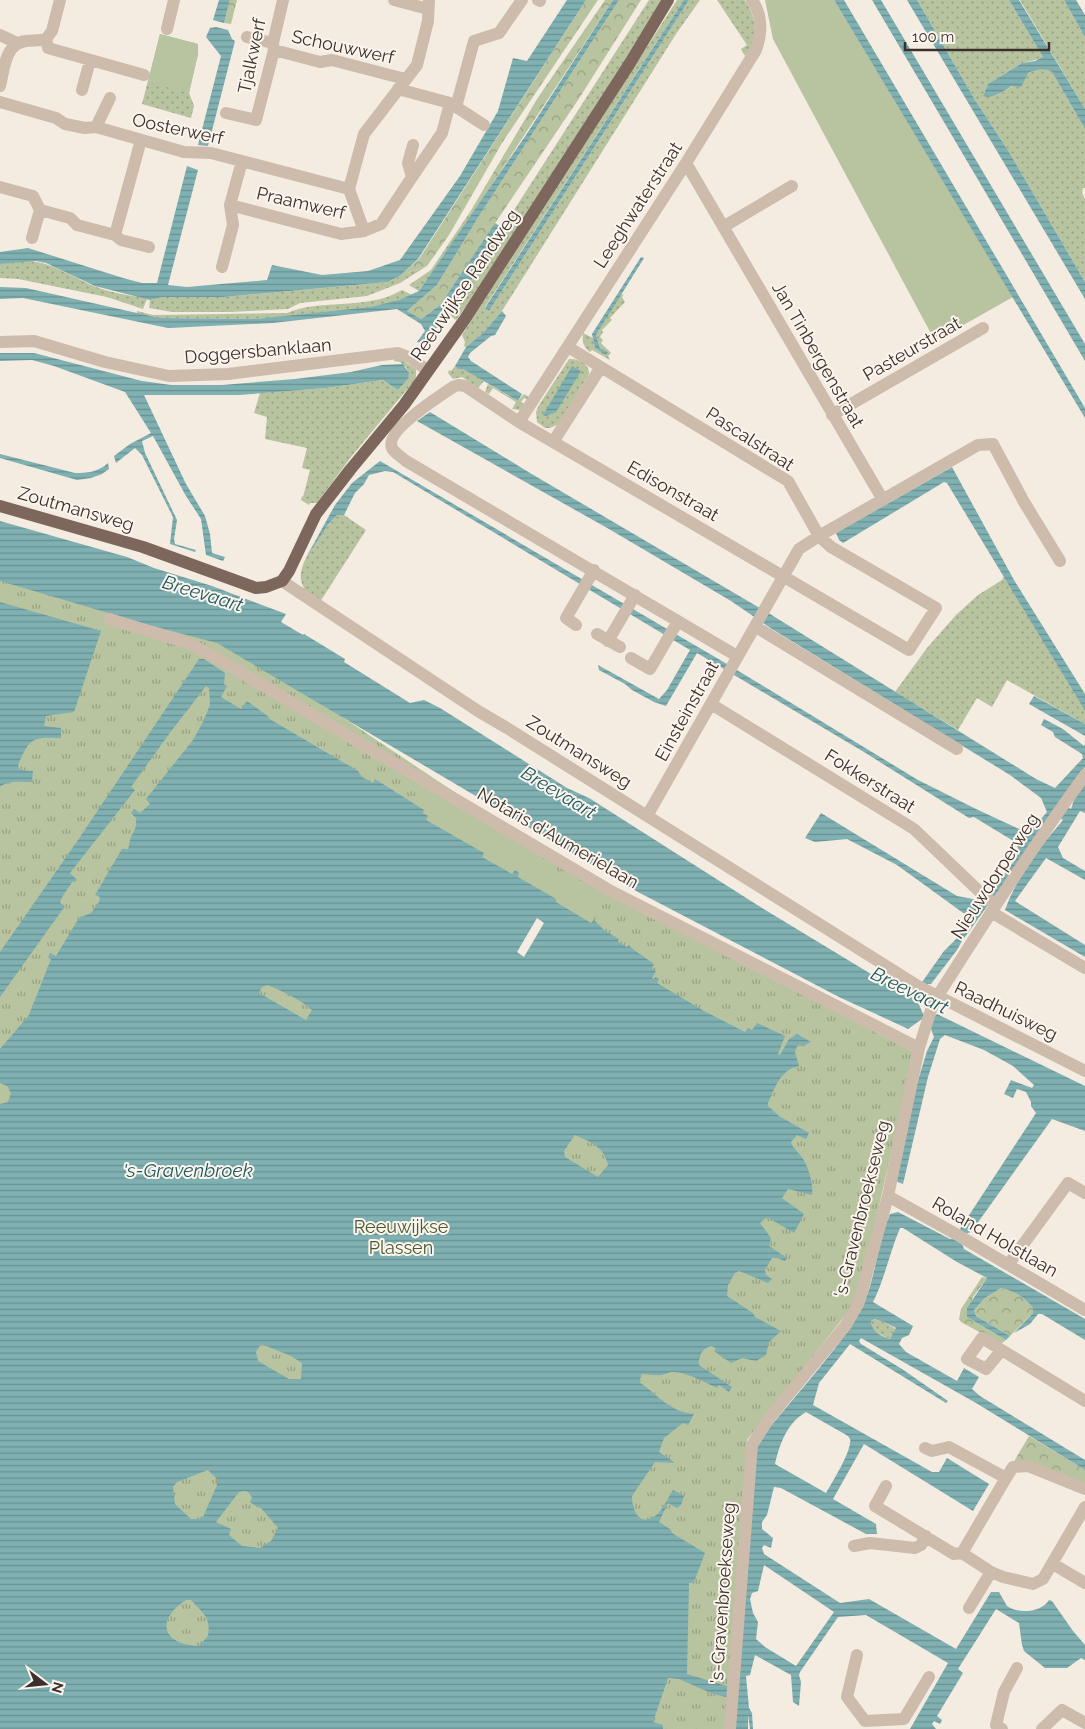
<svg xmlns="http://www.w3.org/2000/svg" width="1085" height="1729" viewBox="0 0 1085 1729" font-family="Raleway,sans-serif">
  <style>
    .grass { fill: url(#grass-dots) }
    .forest { fill: url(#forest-crowns) }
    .park { fill: url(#park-tufts) }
    .garden { fill: #b8c4a0 }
    .water { fill: url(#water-rules); fill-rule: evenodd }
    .pier { fill: #f4ebe1 }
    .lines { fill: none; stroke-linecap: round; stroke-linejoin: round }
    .minor { stroke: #cdbbac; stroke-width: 12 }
    .major { stroke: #7d675c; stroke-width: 12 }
    .labels { text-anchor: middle; stroke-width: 4; stroke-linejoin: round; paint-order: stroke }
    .street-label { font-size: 18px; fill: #3b302b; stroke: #fbf5ee }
    .park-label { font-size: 18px; fill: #4a5a2e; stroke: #fbf5ee }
    .water-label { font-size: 19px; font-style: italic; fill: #1f5a5e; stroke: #fbf5ee }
  </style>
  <defs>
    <pattern id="grass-dots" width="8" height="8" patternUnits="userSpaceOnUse" patternTransform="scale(1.25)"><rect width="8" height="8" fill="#b8c4a0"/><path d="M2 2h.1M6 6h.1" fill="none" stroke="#97a083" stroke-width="1.8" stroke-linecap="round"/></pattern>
    <pattern id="forest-crowns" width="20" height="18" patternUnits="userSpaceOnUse" patternTransform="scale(1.25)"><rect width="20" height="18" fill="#b8c4a0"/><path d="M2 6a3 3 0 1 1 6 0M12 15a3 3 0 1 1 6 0" fill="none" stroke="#97a083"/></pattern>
    <pattern id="park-tufts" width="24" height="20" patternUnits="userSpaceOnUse" patternTransform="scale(1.25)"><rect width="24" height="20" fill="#b8c4a0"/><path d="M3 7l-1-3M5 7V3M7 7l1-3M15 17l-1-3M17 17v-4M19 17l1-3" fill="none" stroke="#97a083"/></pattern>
    <pattern id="water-rules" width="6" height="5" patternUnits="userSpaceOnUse" patternTransform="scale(1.25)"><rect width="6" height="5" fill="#7fb0b2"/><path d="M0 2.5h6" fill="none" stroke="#699091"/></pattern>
  </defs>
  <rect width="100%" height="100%" fill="#f4ebe1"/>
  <path class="grass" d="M649,0h12l-32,57 -137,214 -36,49 -8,-6 6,-5 60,-99z
    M677,0h7l-199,307 4,4 200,-311h11l-24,34 -174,277 -19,22 -17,14 -2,-1 1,-4 -3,-7z
    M717,0h28c9,13 13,31 7,46 -1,4 -5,7 -7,10l-4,-7 6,-4z
    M917,0h92l34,57v1l-21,5 -34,21 -5,12 14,-1 26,-15 5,-7 10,-4h9l5,3 33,57v59h-2l-1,5 3,6v83l-76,-130 -34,-52z
    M1020,0h44l21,37v72z
    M160,34l38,10v10l-9,39 5,13 -3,12 -49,-14z
    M470,212l2,3 -53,76 -10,-6 22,-15z
    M18,261c31,-2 49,14 76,25 17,7 36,9 53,13l-4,10 -36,-12 -89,-18 -18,-1v-14z
    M427,266l-27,17 -33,13 -67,7 -12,6 -59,3h-57l-23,-4 1,-8 13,-3h60l165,-15 13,-7z
    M402,290l10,5 -13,5 -6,9 -137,10 -111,-1 -8,-3v-4l16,4 134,-2c36,-15 80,-2 115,-23z
    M624,294l-2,3 3,5 -15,16 2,2 -10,10 1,2 -3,5 3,3 -2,3 10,10 -3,3 2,4 -18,-10 -2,2c-7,-5 -8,-11 -7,-19l10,5 2,10 12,4 -7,-4 -4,-13 24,-40z
    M395,358h4l17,11v8l-2,4 -63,76 -34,46h-7l-1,2 -8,-5 1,-4 1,1 7,-27 -8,-2 5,-20 -42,-9 2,-22 -13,-4 6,-20 66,-5 57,-8 15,10 10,-11 -1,-11 -7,-6 -6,-1z
    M569,359c9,-1 21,5 20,15l-30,50 -9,4h-5l-8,-6 -1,-10 3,-7z
    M455,366l3,3h5l21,12 -6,7 -16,-11 -9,2 -5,-6 1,-3 2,1z
    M488,384l30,17 6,-7 5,3 -1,3 -4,-2 -3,4 6,4 -8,4 -7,-1 4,-7 -23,-14 -4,6 -4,-2z
    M337,515h7l22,15 -46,72c-5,-5 -15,-10 -17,-16 -11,-20 22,-57 34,-71z
    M1004,576l81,135v13l-78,-44 -15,27 -15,-9 -19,32 -63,-38 32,-44 29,-33 22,-20 24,-15z
    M873,1319l11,3 12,7 -6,10c-9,-4 -18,-7 -19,-18z"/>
  <path class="forest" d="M230,0h7l-6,24 -7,-1z
    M586,0h12l-96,143 -53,92 -22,31 -26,9 18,-16z
    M605,0h8l-141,215 -2,-3 67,-113z
    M619,0h22l-61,97 -140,208 -19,14 -13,-7 -1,-1 30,-26 42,-69z
    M982,1277l5,1 -14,19 -6,20 39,23 -5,4 -40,-22 -2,-3 2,-10z
    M1001,1288c13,3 24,9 32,20v5l-23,23 -34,-20 -2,-6 11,-12z
    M1029,1436l56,34v16l-16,-7 -58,-10 5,-11z"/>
  <path class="park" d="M0,570l215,62 389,260 310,160 -56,247 -111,141 -21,289h-726z"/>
  <path class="garden" d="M765,0h69l179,297 -78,44 -162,-302z
    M160,34l38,10v10l-9,39 -41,-11z
    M418,791l18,11 4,-7 75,46 3,7 4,2 46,28 4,-2 34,21 -15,26 -35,-21v-3l-39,-22 2,-4 -4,-3 -2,4 -31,-17 1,-4 -57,-34 -3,-6 -11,-11z"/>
  <path class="water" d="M219,0h11l-6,23 -11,-3z
    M567,0h19l-168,259 -17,16 -13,7 -165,15h-60l-13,3 -55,-14 -49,-23 -10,-2 -36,3v-12l28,-4 95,30 19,5h15l30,-117 11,4 -30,115 19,2 80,-7 5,-15 50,10 46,-4 32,-11 60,-84 38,-65 15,-53 14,3z
    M613,0h6l-140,216 -42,69 -30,26 14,8 19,-14 55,-82 8,5 -49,81 -12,11 -17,24 -8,-2 8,-11 -4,-7 -24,-15 -124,14 -105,5 -145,-30 -23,1v-12l26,1 133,30 97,1 115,-12 28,-7 20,-9 107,-156z
    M684,0h5l-200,311 -4,-3z
    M834,0h10l241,408v10z
    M872,0h9l204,344v17z
    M907,0h10l58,100 34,52 76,130v17z
    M1009,0h10l66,109v20l-33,-57c-9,-5 -16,-2 -24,1l-7,14 -9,-1c-9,5 -18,13 -29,10l5,-12 34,-21 13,-2 8,-4z
    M1064,0h12l9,15v22z
    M216,27l12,3 4,9 3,2 -27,105 -10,-1 23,-89 -15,-19 4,-9z
    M641,257l3,1 -48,77 4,13 8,4 -2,3 -11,-7 -3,-14z
    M502,311l4,5 -11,19 -4,1 -21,17 -2,4 3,4 51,33 -4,7 -55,-32h-5l-3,-3 11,-19 17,-14z
    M0,353h34l108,28 29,4h51l73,-6 56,-7 31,-7 21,-1 6,9 -1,6 -10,11 -15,-10 -57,8 -87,7h-95l42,89 19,32 5,18 2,19 13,4 -2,4 -17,-6 -5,-36 -15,-23 -33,-60 -11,5 3,12 32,67 -3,19 1,5 21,6 -1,2 -25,-8 3,-27 -31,-62 -7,-7 -19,15 -2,-7 16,-12 21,-11 -26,-41 -71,-26 -22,-6 -32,1z
    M572,366l9,5 -25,41 -10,4 -3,-1z
    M430,412l100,61 240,141 266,165 19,9 28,-30 -1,-4 -27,-17 -2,-5 -12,-7 3,-6 19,10 21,17 1,-2v23l-24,36 10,6 4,-12 10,-15v31l-5,-2 -22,36 5,11 22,13v9l-39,-22 -31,43 70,44v12l-80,-47c12,-34 35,-63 58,-90l-9,-6 -92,127 -5,9 -26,34h-3c-9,13 -13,16 -4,31l11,1 2,-2 148,72v45l-33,-12 -81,113 -6,2 -4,7 3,8 121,70v21l-43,-26h-4l-8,10 -16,9 19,-20v-5c-8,-11 -19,-17 -32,-20l-16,10 -11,12 2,6 34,20 -4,4 -39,-23v-9l20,-30 -30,-16 -54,-34h-3c-10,23 -16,53 -27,74l40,24 -4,9 -7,3 -3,6 7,8 51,29 7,-13 15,9 -7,12 8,7 105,64v10l-109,-67 -115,-65 -2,3 2,3 41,25 46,32 -2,2 -96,-59 -31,39 -6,22 119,67h7l8,-14 42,26 -16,27 -109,-67 -31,55 43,25 1,10h-11l-85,-46 -7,-1 -7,28 -5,7v7l11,9 -2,10 -7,-3 -2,3 2,6 76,49 29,-4 87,50 35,-57h8l8,14c11,8 34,7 42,-6l3,1 21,30 12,14v15l-4,-2 -14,10h-22l-21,-17 -2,-6 -3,-22 -23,-14 -38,60 5,4 -26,43 5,4 -2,4 -6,-3 -2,3 4,5h-26l38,-66 -82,-48 -28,2 -38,55 -1,3 2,7 -2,24 -6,-4 -2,-27 -36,-20 -5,20 -4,1 3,32 3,5 1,16h-3l-2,-14v14h-12l-6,-31 -17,-4 -34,-15 -11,-1 -15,44 10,3v4h-663v-625l8,-2 3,-9 -4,-7 -7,-3v-34l29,-34 22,-56 -3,-1 2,-5 6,3 23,-38 12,-5 8,-11 1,-5 -5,-2 27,-46h6c1,-2 1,-6 2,-9 3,-10 7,-9 6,-22l-5,-5 3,-4 6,4 10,-9 -4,-5 47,-59 10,-18 7,-17 -1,-17 -3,-2 -37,48 -38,53 4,3 -65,83 7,7 -2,2 -2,-1 -11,16 -2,6 5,3 -65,91v-45l78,-112 121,-181h5l21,14 -1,11 3,2 -6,11 20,12 6,-8 22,16 -1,1 90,53 4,6 11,6 2,-4 49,31 -1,3 5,3 -2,4 58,33 -2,4 30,17 3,-4 4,3 -1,4 38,22v3l35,21 3,-3 10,10 15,9 -1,3 9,5 2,-2 1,1v1l24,17 -2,4 4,3 -4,7 2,1 1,-2 4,2 -2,4 47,28 41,21 3,-4 4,2 5,-7 28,13 -7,18 2,1 9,-16 8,-5 14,8 -8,4 -5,-2 -3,8 4,14c-19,4 -24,22 -31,37v3l11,10 30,17 -3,6 -9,-4 -6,7c2,7 8,10 12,17 5,7 11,27 9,36l-24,-6 -6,9 22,16 -10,19 -27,-16 -7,6 11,15 -2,8 18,12 -2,3 -8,-3h-5l-7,12 1,5 6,4 -4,4 -29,-12 -4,2 -7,12 -1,11 26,17 2,4 26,14 -12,11 -3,13 -10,6 -14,-3 -11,5 -17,-12 2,-3 -5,-2c-9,3 -13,10 -12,19l33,22 -3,5 -10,-7 -2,3c-10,-5 -34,-17 -44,-16 -4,0 -7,2 -11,3 -6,1 -14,-1 -20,-1l-3,8c18,12 32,31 55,32l-6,11 -5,-2 -19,15 -5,14 15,10v1l-19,-1 -23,34c0,14 7,31 23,20 8,-5 13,-19 18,-26l11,6 -3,9 -4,3 -9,-5 -9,19 11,7 2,4 33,20 -11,29 -5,1 -2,91 43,13 25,-233 4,-14c19,-23 38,-45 57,-68 16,-20 33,-40 45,-62 15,-31 16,-66 29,-96l8,-2 52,27 6,-1 5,-7 -1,-2 76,-116 -5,-7v-4l-5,-10 -9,-3 -4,9 -9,-4 7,-14 21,8 2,-3 -21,-19 -29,-16 -39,-15 -5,4 -12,38 -25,107 -8,-3 22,-97 10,-33 7,-14 -3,-8 -9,-10 -14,10 -4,-2 -65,-30 -201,-105 -421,-249 -68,-18 -149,-44v-60l127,36 27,11 58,18 74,28 -5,8 22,13 1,-1 41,25 -1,3 66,41 14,-3 16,8 127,80 22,10 173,110 147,89 4,-2 31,-44 14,-14 8,-22 -69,-50 -50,-26 -32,3 -10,-4 16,-25 136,83 27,5 31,-41 4,-10 -4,-8 -41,-25 -5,1 -105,-66 -167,-99 -31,53 -12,-4 -22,-12 -7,-6 -26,-14 -1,-5 61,34 8,-9 23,-40 -297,-178 -8,-1 -16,4 -5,9 -9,9 -11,22h-7l-9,10 -21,31 28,-51 17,-22 28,-22 347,203 191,116 58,29 43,20 14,-9 8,-1 6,-7 -6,-14 -31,-23 -238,-146 -41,-28 -122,-72 -192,-108zM267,985c16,6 32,14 45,25l-6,10 -47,-27 3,-6zM575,1135c15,7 29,11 33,30l-10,12 -33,-20 -1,-6zM874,1319l10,3 12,6 -6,11c-9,-3 -18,-7 -19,-18zM261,1344l30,12 11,7 -1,16h-12l-31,-18 -2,-9zM806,1412l42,24c2,3 3,3 2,7 -1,12 -17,38 -24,50l-51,-29c5,-21 12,-41 31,-52zM208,1470l9,9v6l-14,32 -5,2h-7l-16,-15 -2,-17 4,-5zM244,1491l4,1 4,5 -2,5 7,5 4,1 17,20 -7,13 -11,7 -18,-2 -13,-11 2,-6 -15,-7 23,-30zM764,1565l70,47 -38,54 -31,-19 -9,-8 2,-17 -5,-9 -3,-14 2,-6 6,-2zM186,1600h5c12,14 20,16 17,36l-9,10c-37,-1 -44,-26 -13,-46z
    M0,454l75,19c12,0 24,-1 33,-10l1,6 -7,5 -11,4 -14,2 -77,-22z
    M952,467l62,113 71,114v17l-138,-228 -3,-1 -101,61 -4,-3 -3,-7z
    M0,602l101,29 -27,81 -28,4 -2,10 17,2v10c-30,-1 -31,0 -43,27l2,5 13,1 -1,11c-11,0 -24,-2 -32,5z
    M1034,696l51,28v12l-56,-32z"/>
  <path class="pier" d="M537,918l7,5 -20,34 -7,-5z"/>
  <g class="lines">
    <path class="minor" d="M394,0l34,9
      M538,0l2,1
      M167,29l7,-29
      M0,35l17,8
      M247,37l26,6
      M46,39l2,9 96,27
      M274,50l46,12 12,-2 73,19
      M0,86c4,-16 5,-43 26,-45 7,-1 13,0 20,-2l6,-8 8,-31
      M398,89l52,14 34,22
      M82,90l8,-29
      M0,102l56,16 9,6 20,4 11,-1 88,25 27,1 138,36
      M456,107l18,-66 25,-8 23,-33
      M226,113l30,7 18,-70 -1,-7 10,-43
      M96,127l14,-29
      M686,163l197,337
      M412,177l30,-44 8,-30
      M0,187l33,9 7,14 30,8 7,7 38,10 26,-95
      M230,205l111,29 23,-3 17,-7 31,-47 -4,-14 5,-18
      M723,227l69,-41
      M364,231l-15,-42 15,-55 53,-69 11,-44 1,-21
      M115,235l6,5 28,7
      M32,238l8,-28
      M222,267l11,-42 -3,-20 12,-44
      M0,342l34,-1 71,21 64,14 59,-2 170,-21 13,5 17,13
      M568,347l220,134 31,55 12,11 105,61 -27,42 -390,-228 -54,-36 -7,-1 -5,2c-13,9 -69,44 -61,61 2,5 10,9 14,13l331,195
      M832,415l151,-87
      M519,422l167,-259 70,-113c6,-17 7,-34 -4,-50
      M553,442l48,-75
      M282,581l196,130 29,17 411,258 167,85
      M109,619l79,24 25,13 396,234 310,158
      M576,625l-10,-7 28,-48
      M756,627l201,122
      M597,634l23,13
      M608,641l27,-46
      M631,658l19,11 28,-48
      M711,704l203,125 69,66 13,10
      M647,816l152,-267 20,-13 159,-91 15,-1 31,58 36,59
      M991,912l94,56
      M888,1196l68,38 129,76
      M1008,1265l60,-82 17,10
      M1001,1351l-15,18 -19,-10 15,-21 103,63
      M925,1448l7,3 17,-4 57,31 7,-11 15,-1 57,23
      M886,1486l-11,20 79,48 8,-1 29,19 12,5 30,7 10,-5 42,-72
      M854,1546l16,-3 45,5 6,-3 5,-9
      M962,1553l44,-75
      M1053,1564l32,19
      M969,1608l22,-36
      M857,1655l-10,42 18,24 39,-2 25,-42
      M730,1729l22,-284 18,-28 76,-92 13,-23 29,-106 31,-148 12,-38 6,-13c48,-75 95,-150 148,-222
      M1002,1729l-6,-4 8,-33 13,-24
      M1042,1729l20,-19 23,13"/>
    <path class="major" d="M0,506l143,41 113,41 10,-1 16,-6 7,-10 27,-57 34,-44 54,-65 61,-86 165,-256 38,-63"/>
  </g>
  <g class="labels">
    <g class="street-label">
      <text transform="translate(343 47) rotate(12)" y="6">Schouwwerf</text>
      <text transform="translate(252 56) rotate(-78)" y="6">Tjalkwerf</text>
      <text transform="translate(178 129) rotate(12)" y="6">Oosterwerf</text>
      <text transform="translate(301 203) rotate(13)" y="6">Praamwerf</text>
      <text transform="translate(638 205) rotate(-57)" y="6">Leeghwaterstraat</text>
      <text transform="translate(465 285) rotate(-56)" y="6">Reeuwijkse Randweg</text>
      <text transform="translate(912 349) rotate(-30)" y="6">Pasteurstraat</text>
      <text transform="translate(258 351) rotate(-5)" y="6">Doggersbanklaan</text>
      <text transform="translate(818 355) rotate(60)" y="6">Jan Tinbergenstraat</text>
      <text transform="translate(750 439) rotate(33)" y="6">Pascalstraat</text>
      <text transform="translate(673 491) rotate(30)" y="6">Edisonstraat</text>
      <text transform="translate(76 509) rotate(16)" y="6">Zoutmansweg</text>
      <text transform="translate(687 711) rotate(-61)" y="6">Einsteinstraat</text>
      <text transform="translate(579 752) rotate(32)" y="6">Zoutmansweg</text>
      <text transform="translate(870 781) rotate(32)" y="6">Fokkerstraat</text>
      <text transform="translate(558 838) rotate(30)" y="6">Notaris d'Aumerielaan</text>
      <text transform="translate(995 876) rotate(-57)" y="6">Nieuwdorperweg</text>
      <text transform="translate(1006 1011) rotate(26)" y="6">Raadhuisweg</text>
      <text transform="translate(862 1209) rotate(-76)" y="6">'s-Gravenbroekseweg</text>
      <text transform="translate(995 1237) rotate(30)" y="6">Roland Holstlaan</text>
      <text transform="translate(723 1593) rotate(-86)" y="6">'s-Gravenbroekseweg</text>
    </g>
    <g class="park-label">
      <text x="401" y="1233">Reeuwijkse<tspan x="401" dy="21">Plassen</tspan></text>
    </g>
    <g class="water-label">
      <text transform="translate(203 593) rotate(17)" y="7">Breevaart</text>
      <text transform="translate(559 792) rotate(31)" y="7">Breevaart</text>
      <text transform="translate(910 990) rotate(26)" y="7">Breevaart</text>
      <text x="188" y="1177">'s-Gravenbroek</text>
    </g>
  </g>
  <g transform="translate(45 1684) rotate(106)" stroke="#fbf5ee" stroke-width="4" paint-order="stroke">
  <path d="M0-4L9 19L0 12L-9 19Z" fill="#3b302b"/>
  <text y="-8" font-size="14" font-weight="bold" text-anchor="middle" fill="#3b302b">N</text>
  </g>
  <path d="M905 42v8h144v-8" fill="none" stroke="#3b302b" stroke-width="2.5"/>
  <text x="912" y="42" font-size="15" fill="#3b302b" stroke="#fbf5ee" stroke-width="4" paint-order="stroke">100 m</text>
</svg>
